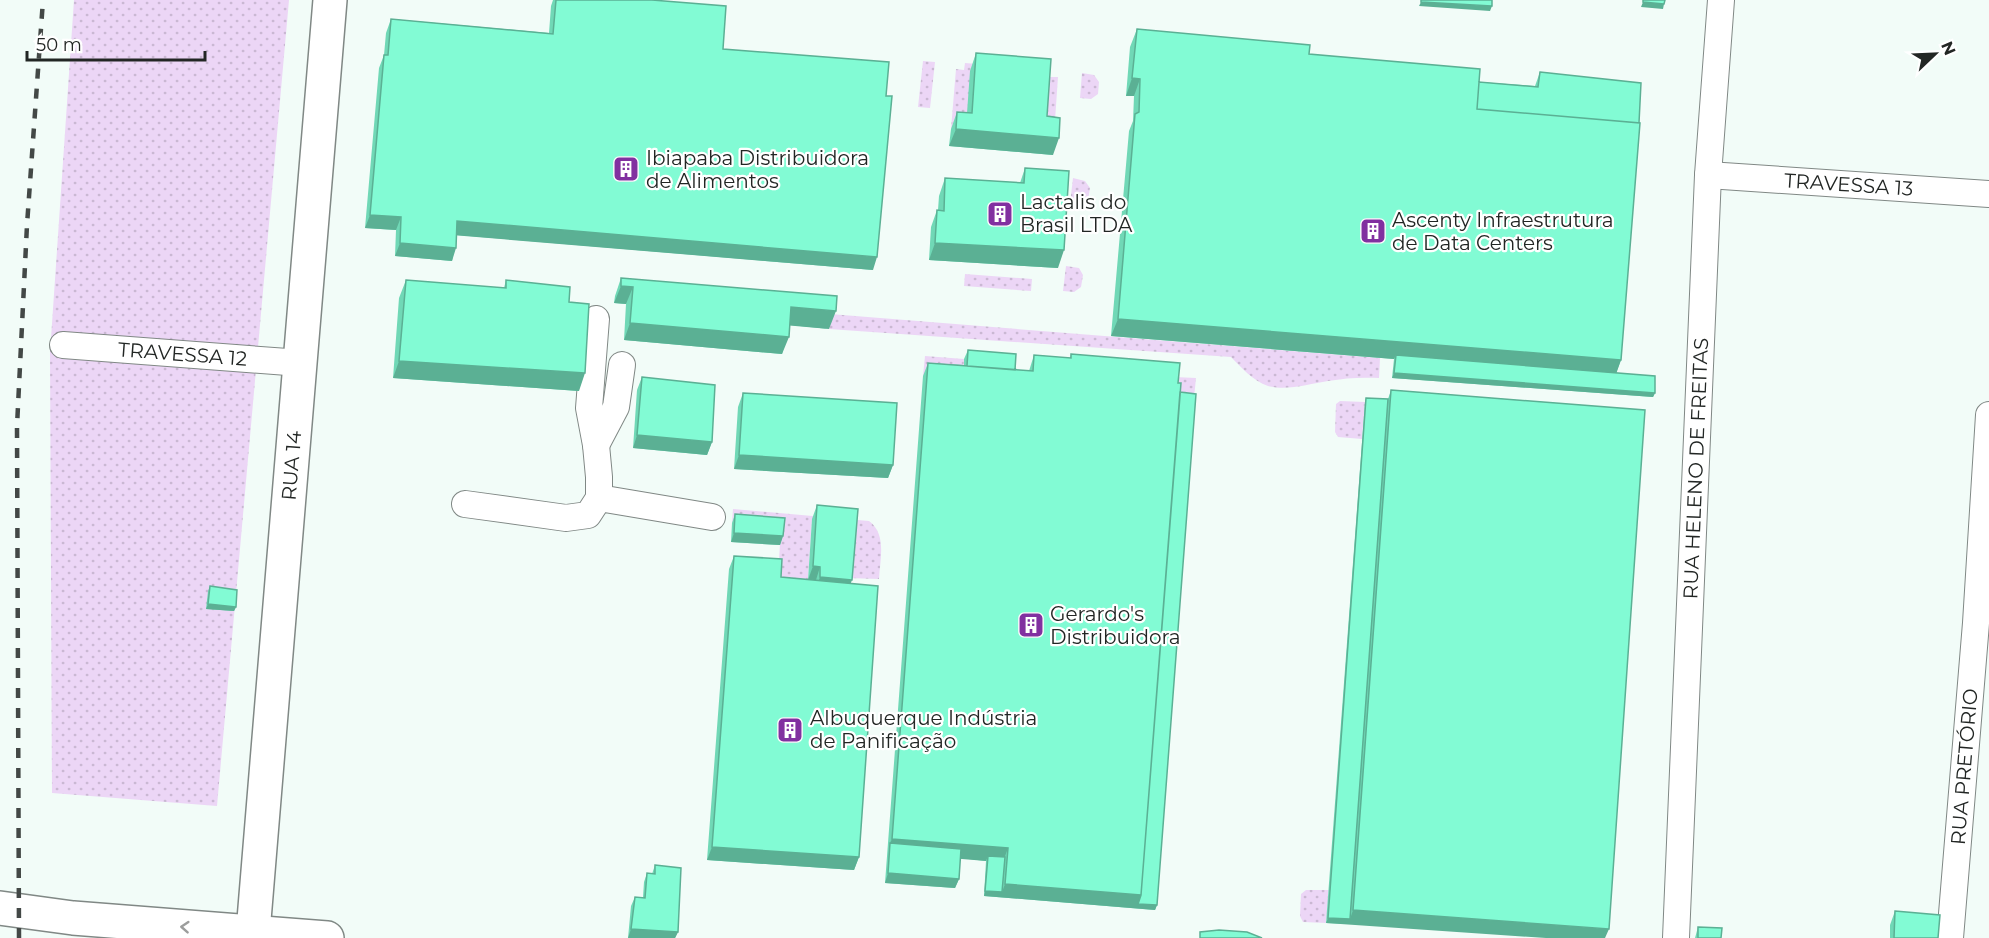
<svg xmlns="http://www.w3.org/2000/svg" width="1989" height="938" viewBox="0 0 1989 938" font-family="Montserrat,sans-serif">
  <style>
    .grass { fill: url(#grass-dots) }
    .lines { fill: none; stroke-linecap: round; stroke-linejoin: round }
    .street-casing { stroke: #808885; stroke-width: 28 }
    .secondary-casing { stroke: #808885; stroke-width: 36 }
    .street { stroke: #fff; stroke-width: 26 }
    .secondary { stroke: #fff; stroke-width: 33 }
    .rail { stroke: #434846; stroke-width: 4.5; stroke-dasharray: 10 10; stroke-linecap: butt }
    .wall { fill: #70d8b6 }
    .shaded-wall { fill: #5bb094 }
    .building { fill: #82fbd4; stroke: #5bb094; stroke-width: 1.5 }
    .oneway { stroke: #9c9d9c }
    .labels { text-anchor: middle; stroke-width: 4.5; stroke-linejoin: round; paint-order: stroke }
    .poi-label { font-size: 20px; fill: #222624; stroke: #fff; text-anchor: start }
    .street-label { font-size: 20px; fill: #222624; stroke: #fff }
  </style>
  <defs>
    <pattern id="grass-dots" width="8" height="8" patternUnits="userSpaceOnUse" patternTransform="scale(1.5)"><rect width="8" height="8" fill="#ecd6f6"/><path d="M2 2h.1M6 6h.1" fill="none" stroke="#cab8d3" stroke-width="1.8" stroke-linecap="round"/></pattern>
  </defs>
  <rect width="100%" height="100%" fill="#f2fcf8"/>
  <path class="grass" d="M74,0h215l-72,806 -165,-13 -2,-440z
    M923,61l12,1 -5,46 -12,-1z
    M965,63l85,7v7h8l-4,58 -103,-6 5,-60 8,1z
    M1082,73l12,2 5,7 -1,12 -7,5 -11,-1z
    M1073,178l12,3 5,7 -2,12 -7,4h-11z
    M1066,266l13,2 4,7 -2,12 -7,5 -11,-1z
    M965,274l67,5 -1,12 -67,-5z
    M830,314l550,44 -1,20c-17,-1 -34,0 -51,3 -19,3 -41,10 -60,5 -15,-5 -27,-19 -37,-29l-402,-28z
    M925,356l39,3 -1,20 -40,-3z
    M1175,377l21,1 -2,20 -21,-1z
    M1340,401l25,1 -3,37 -24,-2 -3,-5 1,-28z
    M733,509l136,12c18,13 11,38 10,58l-31,-1 -36,-59 -4,61 -30,-3 3,-50 -49,-4z
    M1306,890h23l-3,33 -23,-1 -3,-6 1,-22z"/>
  <g class="lines">
    <g class="street-casing">
      <g id="street">
        <path id="s1" d="M1708,175l281,19"/>
        <path d="M596,319l-7,89 7,37 3,32v21"/>
        <path id="s2" d="M63,345l238,18"/>
        <path d="M596,445l20,-38 6,-42"/>
        <path d="M465,504l101,14 22,-3 11,-17 113,19"/>
        <path id="s3" d="M1676,938l32,-763 13,-175"/>
        <path id="s4" d="M1950,938l26,-315 13,-208"/>
      </g>
    </g>
    <g class="secondary-casing">
      <g id="secondary">
        <path d="M0,908l73,10 254,20"/>
        <path id="s5" d="M253,932l77,-932"/>
      </g>
    </g>
    <use href="#street" class="street"/>
    <use href="#secondary" class="secondary"/>
    <path class="rail" d="M19,938l-2,-512 10,-201 16,-225"/>
  </g>
  <path class="wall" d="M553,0h99l71,49 150,221 -416,-35 -5,26 -57,-5 1,-26 -31,-2 14,-160 5,-13 2,-22 5,-14 158,14 2,-27z
    M1137,29l172,25 170,28 56,4 5,-14 81,288 -5,13 39,20 -2,4 -261,-19 2,-19 -283,-23 18,-205 4,-10 1,-25h-8l4,-49z
    M976,53l71,63 6,39 -104,-9 2,-17 6,-17 10,1 3,-42z
    M1025,168l33,100 -129,-8 2,-33 6,-17h1l1,-14 6,-18 75,5z
    M621,278l208,51 -39,-4 -8,29 -158,-14 2,-36 -12,-1 1,-7z
    M406,280l98,8 2,-8 63,22 10,89 -186,-13 6,-80z
    M968,350l47,20 14,1 5,-16 36,3 1,-4 107,29 -21,522 -2,5 -171,-14 2,-35 -26,-3 -1,21 -4,9 -70,-5 38,-507 5,-13 36,2v-6z
    M642,377l70,65 -5,13 -74,-7 4,-58z
    M1391,390l254,20 -297,514 -22,-1 39,-521 1,-4 22,1z
    M743,393l150,72 -5,13 -154,-9 4,-62z
    M817,505l34,79 8,273 -5,13 -147,-10 22,-291 5,-13 47,21 27,3 4,-61z
    M735,514l48,22 -3,9 -49,-3 1,-19z
    M210,586l26,21 -2,4 -28,-2 2,-18z
    M655,865l23,67 -3,6h-47l3,-32 4,-9h8l1,-15 3,-9 5,1z
    M1895,911l43,27h-48v-13z
    M1698,927l23,11h-26z"/>
  <path class="shaded-wall" d="M1421,2l71,4 -2,5 -71,-5z
    M1643,2l21,2 -1,5 -22,-2z
    M1132,78l8,1 -6,17h-8z
    M956,129l103,9 -6,17 -104,-9z
    M370,215l31,2 -5,13 -31,-2z
    M457,221l420,36 -4,13 -421,-35z
    M400,243l56,5 -4,13 -57,-5z
    M935,243l129,7 -6,18 -129,-8z
    M621,286l12,1 -7,17 -12,-1z
    M791,307l45,4 -7,18 -45,-4z
    M1118,319l503,41 -6,17 -219,-22 -2,4 -283,-23z
    M630,323l159,14 -7,17 -158,-14z
    M399,361l186,12 -6,18 -186,-13z
    M1394,373l261,20 -2,4 -261,-19z
    M637,435l75,7 -5,13 -74,-7z
    M739,455l154,10 -5,13 -154,-9z
    M734,533l49,3 -3,9 -49,-3z
    M813,566l7,1 -4,13h-8z
    M820,577l32,3 -5,13 -32,-2z
    M208,604l28,3 -2,4 -28,-2z
    M892,839l116,9 -5,14 -15,-6 -2,5 -96,-8v-10z
    M712,847l147,10 -5,13 -147,-10z
    M888,873l71,6 -4,9 -70,-5z
    M1005,884l136,11 16,10 -2,5 -171,-14 1,-5 17,1z
    M1353,910l256,19 -4,9h-59l-220,-15 2,-5 22,1z
    M631,929l47,3 -3,6h-47z"/>
  <path class="building" d="M556,0h96l74,6 -3,43 166,13 -3,34h6l-15,161 -420,-36 -1,27 -56,-5 1,-26 -31,-2 14,-160h4l3,-36 162,15z
    M1421,0h71v6l-71,-4z
    M1643,0h22l-1,4 -21,-2z
    M1137,29l173,16 -1,9 171,15 -3,40 163,14 -19,237 -503,-41 17,-205 4,-2 1,-33 -8,-1z
    M976,53l75,6 -4,57 13,2 -1,20 -103,-9 1,-17 15,1z
    M1540,72l101,11 -2,40 -162,-14 2,-27 59,5z
    M1025,168l44,3 -5,79 -129,-7 2,-33 7,1 1,-33 79,5z
    M621,278l216,18 -1,15 -45,-4 -2,30 -159,-14 3,-36 -12,-1z
    M406,280l100,8v-8l64,7 -1,15 20,2 -4,69 -186,-12z
    M968,350l48,4 -1,16 -48,-4z
    M1071,354l109,9 -2,20h3l-40,512 -136,-11 3,-36 -116,-9 36,-476 105,8 1,-16 37,3z
    M1396,355l259,21v17l-261,-20z
    M642,377l73,8 -3,57 -75,-7z
    M1391,390l254,20 -36,519 -256,-19z
    M1180,392l16,2 -39,511 -19,-1 3,-9z
    M743,393l154,10 -4,62 -154,-10z
    M1366,398l22,1 -38,520 -22,-1z
    M817,505l41,4 -6,71 -32,-3v-10l-7,-1z
    M735,514l50,4 -2,18 -49,-3z
    M734,556l48,3 -1,18 97,9 -19,271 -147,-10z
    M210,586l27,4 -1,17 -28,-3z
    M890,843l71,6 -2,30 -71,-6z
    M988,856l17,1 -3,35 -17,-1z
    M655,865l26,3 -3,64 -47,-3 4,-32 10,1 2,-25 8,1z
    M1895,911l45,4 -2,23h-44z
    M1698,927l24,1 -1,10h-23z
    M1219,930l28,2 15,6h-62v-6z"/>
  <defs><path id="oneway-chevron" d="M-2-3.5L2.5 0L-2 3.5" fill="none" stroke-width="1.6" stroke-linecap="round" stroke-linejoin="round" transform="scale(1.5)"/></defs>
  <use class="oneway" href="#oneway-chevron" transform="translate(185 927) rotate(-176)"/>
  <defs>
    <g id="building-square" transform="scale(1.35)"><rect x="-9" y="-9" width="18" height="18" rx="4" fill="#8130a0" stroke="#fff"/><path d="M-4-6H4V6H1V3H-1V6H-4ZM-2.5-4.3h1.7v1.8h-1.7ZM.8-4.3h1.7v1.8H.8ZM-2.5-1h1.7V.8h-1.7ZM.8-1h1.7V.8H.8Z" fill="#fff"/></g>
  </defs>
  <g fill-rule="evenodd">
    <use href="#building-square" x="626" y="169"/>
    <use href="#building-square" x="1000" y="214"/>
    <use href="#building-square" x="1373" y="231"/>
    <use href="#building-square" x="1031" y="625"/>
    <use href="#building-square" x="790" y="730"/>
  </g>
  <g class="labels">
    <g class="poi-label">
      <text x="646" y="165">Ibiapaba Distribuidora<tspan x="646" dy="23">de Alimentos</tspan></text>
      <text x="1020" y="209">Lactalis do<tspan x="1020" dy="23">Brasil LTDA</tspan></text>
      <text x="1392" y="227">Ascenty Infraestrutura<tspan x="1392" dy="23">de Data Centers</tspan></text>
      <text x="1050" y="621">Gerardo's<tspan x="1050" dy="23">Distribuidora</tspan></text>
      <text x="810" y="725">Albuquerque Indústria<tspan x="810" dy="23">de Panificação</tspan></text>
    </g>
    <g class="street-label">
      <text dy="7" stroke="none"><textPath href="#s1" startOffset="141">TRAVESSA 13</textPath></text>
      <text dy="7" stroke="none"><textPath href="#s2" startOffset="120">TRAVESSA 12</textPath></text>
      <text dy="7" stroke="none"><textPath href="#s5" startOffset="468">RUA 14</textPath></text>
      <text dy="7" stroke="none"><textPath href="#s3" startOffset="470">RUA HELENO DE FREITAS</textPath></text>
      <text dy="7" stroke="none"><textPath href="#s4" startOffset="172">RUA PRETÓRIO</textPath></text>
    </g>
  </g>
  <g transform="translate(1935 54) rotate(67)" stroke="#ffffff" stroke-width="4.5" paint-order="stroke">
  <path d="M0-4.5L10 22L0 15L-10 22Z" fill="#222624"/>
  <text y="-9" font-size="16" font-weight="bold" text-anchor="middle" fill="#222624">N</text>
  </g>
  <path d="M27 51v9h178v-9" fill="none" stroke="#222624" stroke-width="3"/>
  <text x="36" y="51" font-size="18" fill="#222624" stroke="#ffffff" stroke-width="4.5" paint-order="stroke">50 m</text>
</svg>
